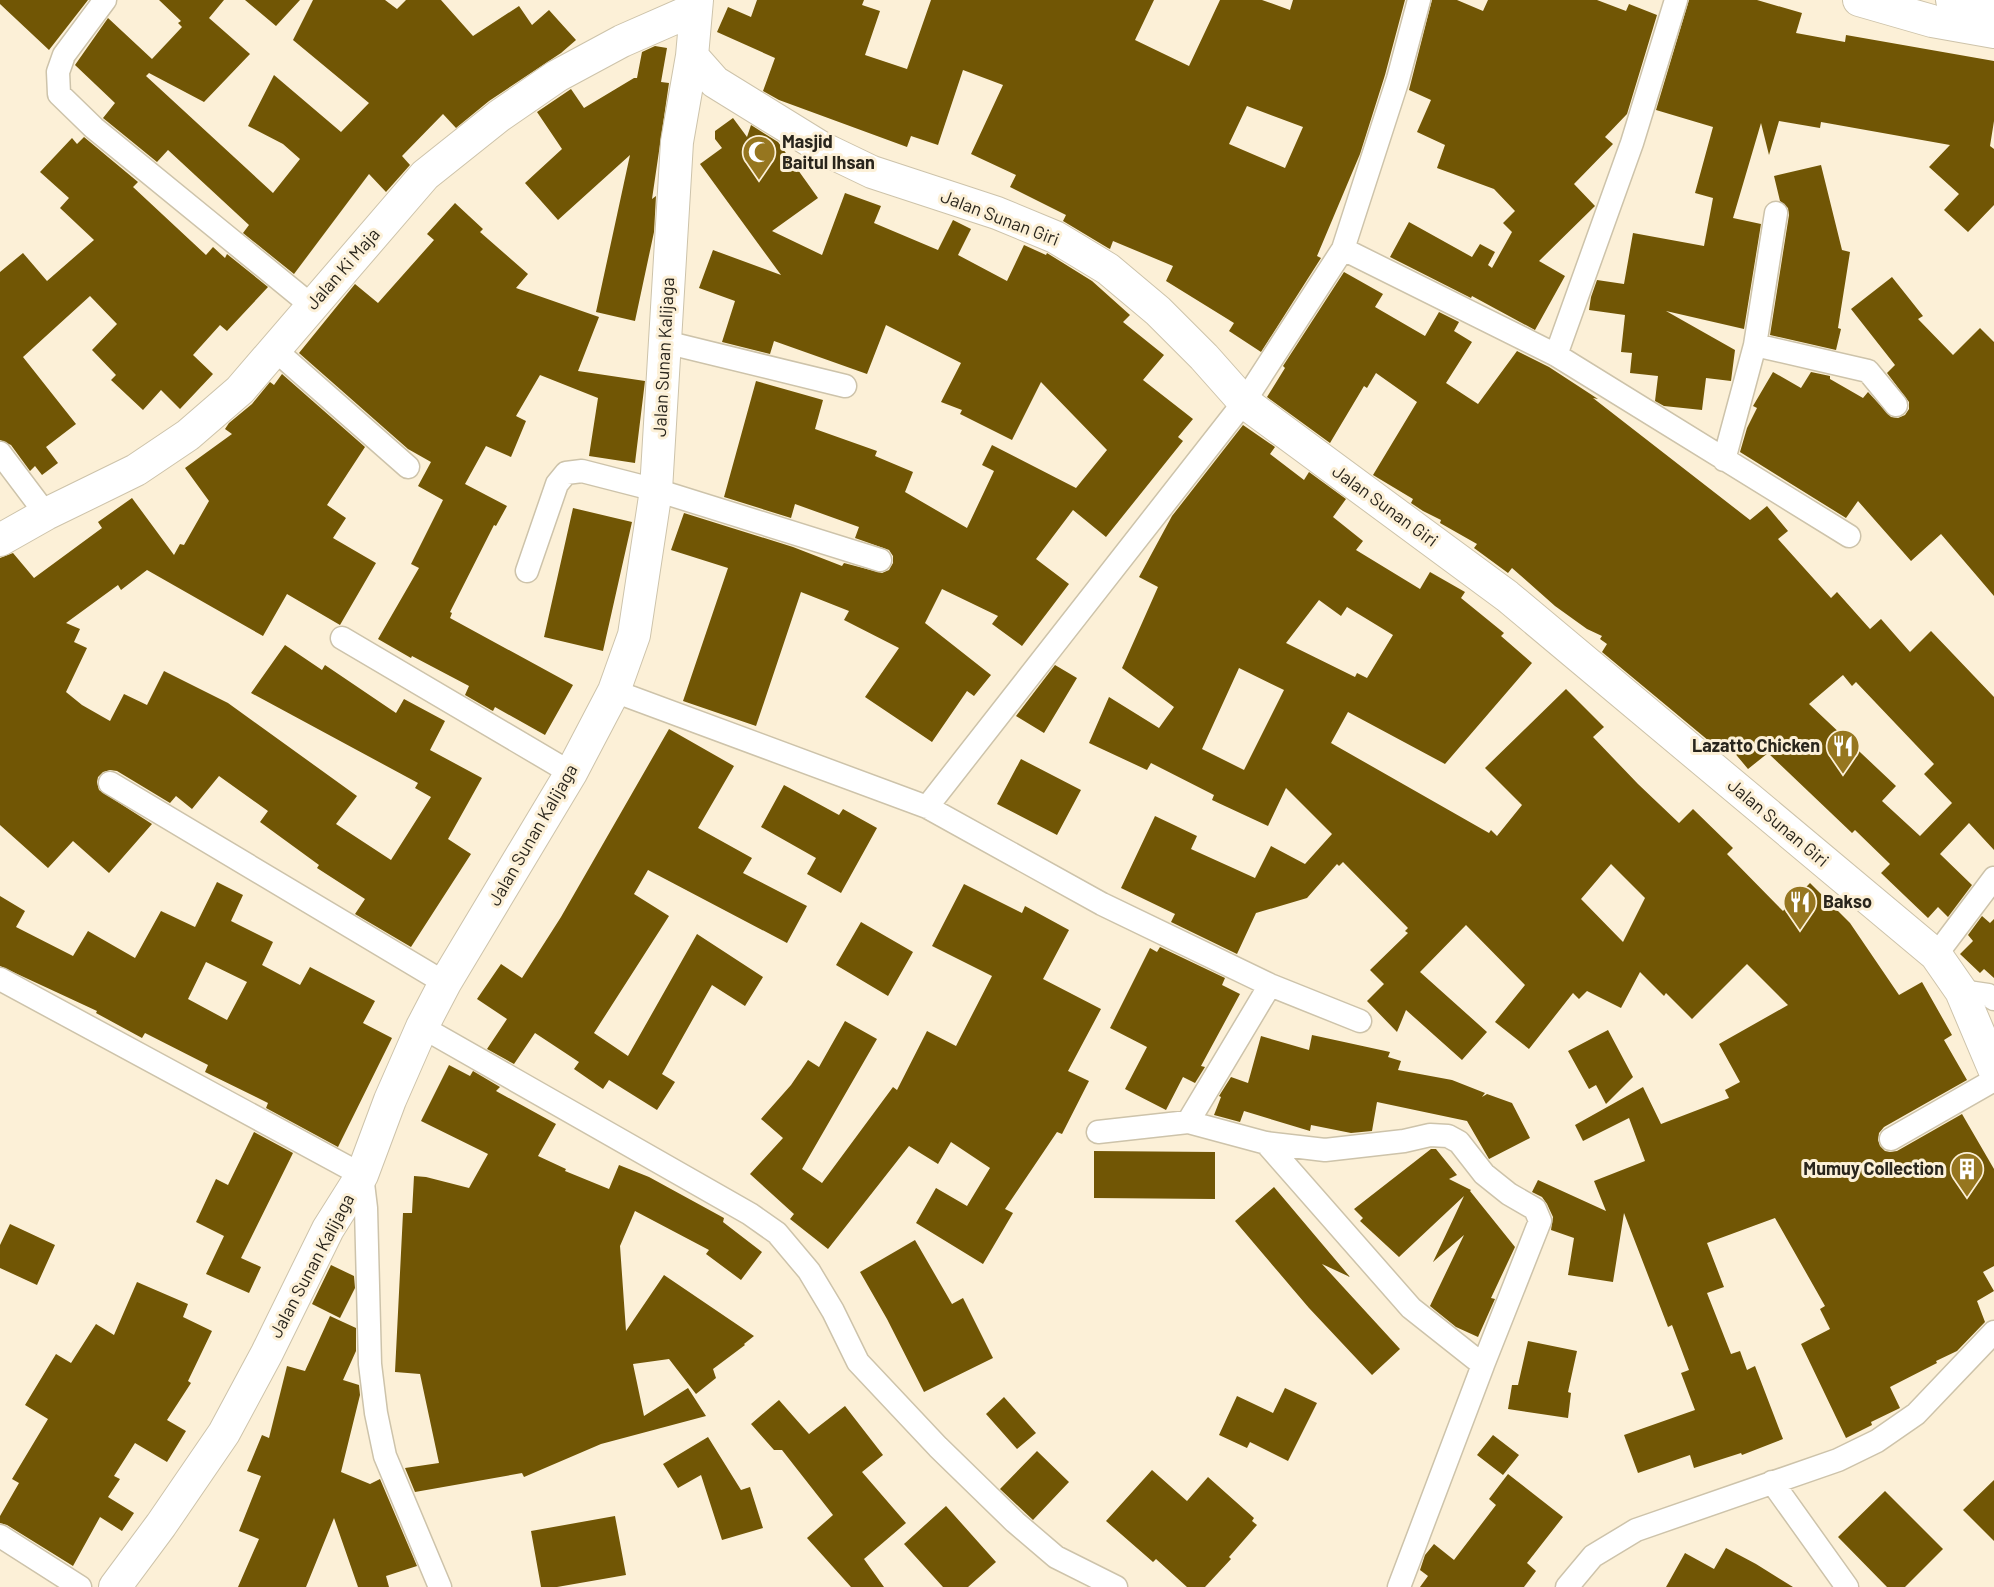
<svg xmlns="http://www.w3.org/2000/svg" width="1994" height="1587" viewBox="0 0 1994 1587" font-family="Barlow,sans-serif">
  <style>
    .building { fill: #715605; fill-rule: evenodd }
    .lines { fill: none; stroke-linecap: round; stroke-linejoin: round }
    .street-casing { stroke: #cdc3aa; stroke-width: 25 }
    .secondary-casing { stroke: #cdc3aa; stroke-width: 34 }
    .street { stroke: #fff; stroke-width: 22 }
    .secondary { stroke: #fff; stroke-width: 32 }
    .labels { text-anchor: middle; stroke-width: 6; stroke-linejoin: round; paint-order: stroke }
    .poi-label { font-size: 18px; font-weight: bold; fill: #29251c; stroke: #fcf0d7; text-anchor: start }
    .street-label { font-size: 18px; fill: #29251c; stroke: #fcf0d7 }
  </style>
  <rect width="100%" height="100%" fill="#fcf0d7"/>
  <path class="building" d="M0,0h88l-39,50 -49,-46z
    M159,0h65l-15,18 41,36 -46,48 -55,-29 -3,3 127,117 27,-34 -17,-15 -35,-18 26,-51 67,57 28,-29 -76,-63 20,-40h72l12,9 9,-9h35l32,36 46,-30 13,19 17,-15 27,30 -15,13 -72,48 -33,27 -13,-14 -41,42 8,9 -24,27 -17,-18 -75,100 -51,-41 6,-8 -81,-75 -11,12 -54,-44 12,-15 -40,-38 33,-47 44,41 30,-32 -4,-4 3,-2z
    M245,0h55l-24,26z
    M757,0h107l-2,5 18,6 -15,44 42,14 24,-69h223l-19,40 54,26 31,-66h42l28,10 3,-10h112l-20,75 -25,79 -43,102 4,2 -60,94 -32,-21 5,-8 -68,-42 7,-15 -60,-25 -3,8 -2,-1 -45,-27 3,-6 -56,-28 6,-12 -45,-21 32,-69 -40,-15 -25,75 -27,-9 -4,11 -128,-47 -16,-9 12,-33 -58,-26 11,-25 23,10zM1247,106l56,21 -18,41 -56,-24z
    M1432,0h25l26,11 5,-11h109l29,11 3,-7 28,11 -30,99 -22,23 8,7 -39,40 21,22 -56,55 26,15 -30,54 -63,-34 -1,2 -81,-41 19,-35 63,35 8,-13 15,8 -7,13 4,3 20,-36 -9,-9 12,-12 -21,-22 -57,-21 8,-23 -28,-13 14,-32 -22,-10z
    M1689,0h68l45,13 -6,20 49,9 1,-7 148,26v60l-4,25 4,3v56l-26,27 -24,-22 15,-16 -30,-27 21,-22 -129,-23 -1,6 -41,-7 -10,34 -8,-32 -28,95 28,6 -17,105 -78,-18 69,39 -4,31 -25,-3 -4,32 -38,-4 -9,-5 3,-25 -28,-3 2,-20 -11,-1 4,-37 -36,-5 2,-13 6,-17 27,4 9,-51 71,13 9,-48 -18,-5 18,-66 -57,-17z
    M655,46l12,2 -6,34 8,1 -17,116 4,-3 -2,36 -19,89 -39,-9 34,-157 -72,65 -33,-37 37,-34 -25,-37 34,-23 13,19 50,-30h3l5,-26z
    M733,118l14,19 4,-12 27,17 40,56 -46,33 50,24 23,-62 36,13 -7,17 64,27 15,-30 18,9 -13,26 49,26 17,-36 22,10 1,-2 45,28 38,34 -7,7 41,33 -21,25 50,39 -15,18 5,4 -77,96 -33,-27 -37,49 33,25 -47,62 -30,-22 6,-8 -56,-27 -17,34 66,52 -17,21 -7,-5 -35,51 -67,-45 34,-49 -55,-28 5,-9 -48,-19 -45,134 -73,-25 45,-133 -57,-18 13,-37 109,34 49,19 2,-3 38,10 7,-3 4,-7v-7l-4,-6 -34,-12 4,-11 -64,-23 -4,14 -67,-21 32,-116 67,19 -8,29 62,22 -2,5 38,16 -8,20 62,36 27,-57 -12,-6 10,-20 84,43 31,-38 -66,-68 -29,58 -52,-26 2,-4 -21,-8 20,-39 -75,-38 -19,49 -93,-33 -4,13 -48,-12 13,-41 -36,-13 14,-38 68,25 -81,-111 22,-16 -7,-9v-8z
    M84,137l54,45 -5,5 73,68 7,-8 12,11 2,-4 41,33 -41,44 -7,-6 -27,30 20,19 -33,35 -19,-19 -18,20 -32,-30 5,-5 -24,-25 25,-26 -27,-28 -67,61 53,67 -30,23 12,16 -16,12 -7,-9 -5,5 -19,-26 -11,-5v-168l23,-19 24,28 47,-41 -34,-32 9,-10 -29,-26 32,-34 5,6z
    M1821,165l21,85 8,2 -12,76 3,1 -5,21 -66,-15 19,-120 -1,-7 -8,-7 -6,-25z
    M455,203l28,26 -3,3 48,42 -12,14 83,29 -21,54 67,10 -10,82 -46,-7 9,-58 -58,-23 -24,41 10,5 -15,36 -25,-11 -21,38 42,22 -11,20 -2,-1 -44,87 2,1 -2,5 123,67 -28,50 -50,-28 -2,4 -2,-1 -26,-15 4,-9 -57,-30 -1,2 -33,-19 41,-71 -8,-4 32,-64 -25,-14 13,-24 -23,-13 -109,-96 56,-69 23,19 56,-63 -7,-6z
    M1344,272l39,22 -8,13 50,29 14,-24 20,10 -5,9 18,11 -26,41 32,21 39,-53 32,16 49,32 -5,-1 157,122 17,-14 21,25 -10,8 53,59 6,-6 33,37 11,-10 29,33 21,-21 63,66v153l-25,-27 -29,31 32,31 -24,32 -10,-10 -10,11 -47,-45 9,-9 -35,-34 -3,3 -84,-80 -20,16 -25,-30 -8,7 -113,-94 5,-8 -7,-5 2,-3 -15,-7 -32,-23 -43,-38 -4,5 -34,-25 3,-4 -37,-21 1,-3 -18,-9 -12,-8 2,-4 -40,-24 44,-73 -41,-29 -9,15 -3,-2 -34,57 -63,-46 18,-29 -2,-2zM1843,675l9,11 4,-4 78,82 -10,10 28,29 -32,33 -38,-35 14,-15 -87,-82z
    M1892,277l31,39 -5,3 35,36 27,-27 14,14v254l-53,-62 -30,27 -53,-60 -12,17 -106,-66 7,-24 10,-20 -4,-2 20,-34 28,16 10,-16 19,4v3l33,19 5,-6 23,25 7,1 7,-3 4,-6v-7l-22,-29 8,-8 -44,-56z
    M282,374l83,73 -38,58 19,13 -13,20 43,25 -36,62 -53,-31 -24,42 -116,-66 -26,20 -3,-5 -52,38 14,6 -6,13 13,6 -21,44 16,13 28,16 14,-27 23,11 17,-34 64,32 129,93 -21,28 55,36 40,-63 -16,-9 3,-5 -167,-90 34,-48 37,25 3,-5 71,48 8,-14 41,22 -15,29 52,28 -34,61 23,15 -60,93 -56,-33 10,-15 -48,-31 2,-3 -59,-43 8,-11 -49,-35 -27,33 -16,-13 -6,7 -53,-32 -7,-1 -7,2 -5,5 -1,5 2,8 53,34 -43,49 -36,-32 -25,27 -48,-43v-267l13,-5 21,25 68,-50 -4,-6 34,-24 42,57 6,-11 4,1 25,-44 -24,-33 47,-34 -7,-5 4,-6 23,-19 18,-22 4,3z
    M1243,425l32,22 -5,7 34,26 5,-8 37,27 -13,18 30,24 -7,9 64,39 10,-17 35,20 -4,6 43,35 -3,3 31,27 -87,101 -97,-52 -17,31 158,90 2,-3 6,6 25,-31 -37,-37 81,-79 38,38 -11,10 45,47 41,39 14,-14 40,39 -6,6 56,57 27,-28 40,40 49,72 23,-13 30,53 -8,5 23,40 -83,47 -5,6 -1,7 2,6 5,5 5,1 7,-1 65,-37 32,55v97l-11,6 11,19 -17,10 8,21 -28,29 -21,10 1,2 -47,24 10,21 -29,14 1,3 -26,13 -45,-94 29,-15 -10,-20 5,-3 -50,-88 -68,25 17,44 -17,6 24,61 9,-3 7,19 8,-4 28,73 -41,16 -1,-2 -47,15 -4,-13 -52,18 -14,-38 71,-25 -14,-37 8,-3 -17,-45 -4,2 -44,-114 -11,69 -45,-7 6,-37 -23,-8 2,-13 -6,-13 -5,-7 -10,-5 6,-12 68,31 -12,-30 51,-20 -16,-43 -46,23 -8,-16 68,-38 18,37 68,-26 -4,-8 15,-8 -21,-38 69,-39 -41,-41 -55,55 -26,-26 -2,3 -24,-24 -19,36 -34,-17 -8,8 -6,-6 -44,56 -34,-27 30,-37 -59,-60 -46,47 67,60 -25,28 -56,-50 -9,22 -30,-31 17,-17 -14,-14 38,-37 -3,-2 3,-3 -65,-66 -4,4 -2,-2 -30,34 -51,15 -19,41 -66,-32 4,-8 -54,-26 34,-72 42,20 -6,13 64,29 16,-32 34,18 27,-30 -46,-46 -18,38 -56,-26 2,-5 -63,-32 -4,7 -58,-27 20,-46 50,31 15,-21 -52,-39 36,-81 -19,-10 33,-61zM1319,600l22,16 6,-9 46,28 -26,43 -10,-5 -2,4 -69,-34zM1239,668l45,22 -40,80 -42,-21zM1611,864l34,34 -22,44 -42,-43z
    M573,508l59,14 -29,129 -59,-14z
    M1055,665l22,13 -33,55 -28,-17z
    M669,729l65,37 -36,62 54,30 -9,15 64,33 -20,37 -139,-73 -14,24 35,22 -75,117 34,23 69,-122 66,43 -18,29 -33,-21 -50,89 13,8 -18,28 -48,-30 -6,9 -29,-20 5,-7 -44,-29 -21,31 -27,-15 20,-30 -30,-20 24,-35 21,14 39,-61z
    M1021,759l60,31 -24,45 -60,-31z
    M784,785l55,30 4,-6 34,19 -36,65 -34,-19 9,-16 -55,-31z
    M217,882l26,13 -12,26 42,21 -11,23 38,20 10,-18 65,34 -12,22 29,15 -54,109 -72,-39 2,-5 -63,-31 3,-7 -63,-32 -3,5 -46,-25 1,-2 -97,-45v-70l25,15 -9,16 57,29 15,-25 47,27 26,-47 34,16zM206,962l41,20 -20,38 -39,-21z
    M964,884l58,29 3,-7 44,24 -26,49 58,30 -33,62 21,10 -27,53 -5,-2 -52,77 8,4 -30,51 -67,-41 20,-35 31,18 23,-38 -39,-26 -13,22 -29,-18 -81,103 -38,-30 4,-5 -44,-40 33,-36 -22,-19 30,-34 17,-25 11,7 26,-46 32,18 -75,130 20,14 71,-96 4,3 30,-59 29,15 36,-70 -60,-30z
    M1982,916l8,7 4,-4v59l-10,-9 -4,4 -20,-19 13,-13 -5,-6z
    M861,922l52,30 -25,44 -52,-31z
    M1160,947l65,31 -3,7 18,9 -39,72 4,1 -10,16 -12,-6 -17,33 -41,-21 22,-42 -37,-19 40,-80 7,4z
    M1608,1030l25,47 -27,27 -10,-19 -7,4 -21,-38z
    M1312,1035l78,17 -2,5 13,4 -3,9 54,10 33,13 -3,4 5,-3 25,9 18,35 -41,21 -22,-38 -90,-19 -5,29 -21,2 -40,-8 -1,6 -66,-20 -4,11 -26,-7 7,-18 -2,-1 12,-19 17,6 13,-47 48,14z
    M449,1065l21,11 3,-5 27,16 -4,4 60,33 -18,32 28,13 -1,2 44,18 10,-24 30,12 75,41 -1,4 39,30 -21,28 -35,-26 3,-4 -74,-39 -15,35 6,85 38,-56 90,61 -10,8 1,1 -32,24 3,9 -20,16 -27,-35 -36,5 11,52 44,-28 18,28 -105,28 -77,33 -2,-4 -107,19 -10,-24 34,-5 -19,-89 -25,-2 8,-159h9l2,-37 12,1 43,11 19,-34 -67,-33z
    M254,1132l39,21 -52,105 20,9 -12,26 -43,-19 18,-38 -28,-14 20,-43 12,6z
    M1431,1149h5l21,26 -8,4 22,11 -1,1 45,56 -24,51 4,1 -17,38 -22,-10 -26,-21 34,-71 -31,27 31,-66 -65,61 -39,-36 3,-3 -9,-9z
    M1094,1151l121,1v47l-121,-1z
    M1274,1187l76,90 -28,-13 78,85 -28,26 -63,-67 -74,-87z
    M10,1224l45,21 -18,40 -37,-17v-23z
    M915,1240l37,64 11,-6 30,60 -69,34 -37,-73 -27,-47z
    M331,1265l23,11 1,12 -15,30 -28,-14z
    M137,1282l51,22 -5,13 29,14 -24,50 3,2 -24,37 19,11 -19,31 -32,-19 -21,33 6,3 -12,18 26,16 -12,18 -22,-14 -27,49 -66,-41 -7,-2v-7l19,-33 -7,-4 36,-60 -23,-14 31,-51 15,9 25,-39 18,11z
    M330,1316l26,12v23l-13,29 16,5 1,10 -19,77 29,12 10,-5 37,87 -31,10 3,11h-31l-24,-69 -28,69h-68l21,-48 -20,-8 22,-55 -14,-5 15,-36 7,3 18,-72 18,5z
    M1528,1341l49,10 -9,41 3,1 -3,25 -60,-9 4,-24h6z
    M1285,1388l32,15 -29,58 -38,-19 -3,6 -28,-13 18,-39 36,17z
    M1004,1397l32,36 -19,16 -31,-35z
    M779,1400l30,34 36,-28 38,49 -21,17 44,51 -42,36 20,28h-33l-44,-49 26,-23 -51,-65h-8l-23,-26z
    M1493,1435l26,20 -16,20 -26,-20z
    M708,1437l33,53 9,-3 13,41 -41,12 -21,-65 -23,13 -15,-24z
    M1037,1451l32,31 -36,38 -33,-31z
    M1152,1470l35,31 21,-24 46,41 -2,3 5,4 -28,32 2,2 -26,28h-18l-31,-28 -3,3 -47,-41z
    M1508,1474l55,43 -36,46 9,8 -12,16h-104l8,-11 -8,-6 5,-15 9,-11 20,16 42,-55 -7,-6z
    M1994,1480v61l-31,-31z
    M1885,1491l58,58 -38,38h-18l-49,-50z
    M946,1506l50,56 -28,25h-25l-39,-43z
    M615,1516l11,59 -69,12h-16l-10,-56z
    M1726,1548l30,16 37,23h-127l19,-34 29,16z"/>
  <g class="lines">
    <g class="street-casing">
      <path id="street" d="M105,0l-41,55 -6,17 1,22 35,34 218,178
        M1343,249l213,106 293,181
        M665,342l180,44
        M1755,345l113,26 28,34
        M274,349l134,118
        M1556,355l76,-212 44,-143
        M0,453l46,61
        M1724,460l31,-115 21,-132
        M527,571l30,-87 9,-11 16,-2 74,19 224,70
        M342,638l229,135
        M614,691l313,116 175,97 168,81 90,36
        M110,783l335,200
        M927,807l317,-405 99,-153 55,-170 21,-79
        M1936,955l58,-77
        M0,979l362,196 4,33 4,156 6,49 9,43 55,131
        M1961,991l27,4 6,4
        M422,1027l328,187 27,19 32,38 24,40 25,51 80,85 77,75 41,35 60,30
        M1188,1122l78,21 59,7 79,-9 26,-6 18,1 11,6 25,32 25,20 26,15 5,12 -57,144 -72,-57 -145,-165
        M1098,1132l90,-10 82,-137
        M1891,1139l103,-59
        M1772,1482l75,105
        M0,1536l80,51
        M1399,1587l84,-222
        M1567,1587l26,-31 43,-26 202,-70 39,-19 39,-27 78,-82"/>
    </g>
    <g class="secondary-casing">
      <path id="secondary" d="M1859,0l73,21 62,11
        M1952,0l42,7
        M692,56l23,26 107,66 50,24 125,41 58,24 53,32 50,42 46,46 40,45 263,194 429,359 25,36 33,78
        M0,540l46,-26 90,-44 52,-35 52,-45 185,-215 74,-59 58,-40 65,-35 73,-32
        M115,1587l46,-62 63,-92 43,-80 61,-124 34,-54 28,-75 32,-73 23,-44 126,-210 43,-82 20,-56 22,-145 21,-348 15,-86 5,-56"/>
    </g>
    <use href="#street" class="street"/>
    <use href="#secondary" class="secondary"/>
  </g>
  <defs>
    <g id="mosque-pin" transform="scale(1.725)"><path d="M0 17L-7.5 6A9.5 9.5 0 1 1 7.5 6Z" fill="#96761f" stroke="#fcf0d7"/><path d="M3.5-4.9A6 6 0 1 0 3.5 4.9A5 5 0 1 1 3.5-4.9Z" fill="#fff"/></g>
    <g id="restaurant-pin" transform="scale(1.725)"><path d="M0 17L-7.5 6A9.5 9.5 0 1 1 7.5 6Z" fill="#96761f" stroke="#fcf0d7"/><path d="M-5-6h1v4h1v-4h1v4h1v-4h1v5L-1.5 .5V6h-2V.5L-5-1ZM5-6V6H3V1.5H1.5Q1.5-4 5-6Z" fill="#fff"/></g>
    <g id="building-pin" transform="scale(1.725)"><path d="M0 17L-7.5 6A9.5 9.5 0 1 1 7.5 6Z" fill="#96761f" stroke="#fcf0d7"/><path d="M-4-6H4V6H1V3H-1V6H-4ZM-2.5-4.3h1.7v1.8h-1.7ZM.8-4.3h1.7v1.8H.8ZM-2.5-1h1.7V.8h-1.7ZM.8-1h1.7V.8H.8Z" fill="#fff"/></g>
  </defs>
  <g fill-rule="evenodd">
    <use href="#mosque-pin" x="759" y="152"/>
    <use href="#restaurant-pin" x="1843" y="746"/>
    <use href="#restaurant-pin" x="1800" y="902"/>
    <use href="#building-pin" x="1967" y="1169"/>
  </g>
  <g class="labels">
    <g class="poi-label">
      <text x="782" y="148">Masjid<tspan x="782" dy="21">Baitul Ihsan</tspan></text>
      <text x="1820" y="752" text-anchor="end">Lazatto Chicken</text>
      <text x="1823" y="908">Bakso</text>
      <text x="1944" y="1175" text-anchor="end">Mumuy Collection</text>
    </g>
    <g class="street-label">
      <text transform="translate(1000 218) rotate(21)" y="6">Jalan Sunan Giri</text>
      <text transform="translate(343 269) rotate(-49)" y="6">Jalan Ki Maja</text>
      <text transform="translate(664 357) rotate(-87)" y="6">Jalan Sunan Kalijaga</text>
      <text transform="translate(1385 506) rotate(36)" y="6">Jalan Sunan Giri</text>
      <text transform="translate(1778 823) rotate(40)" y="6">Jalan Sunan Giri</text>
      <text transform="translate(533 835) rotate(-60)" y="6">Jalan Sunan Kalijaga</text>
      <text transform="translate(312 1266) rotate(-62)" y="6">Jalan Sunan Kalijaga</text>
    </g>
  </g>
</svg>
